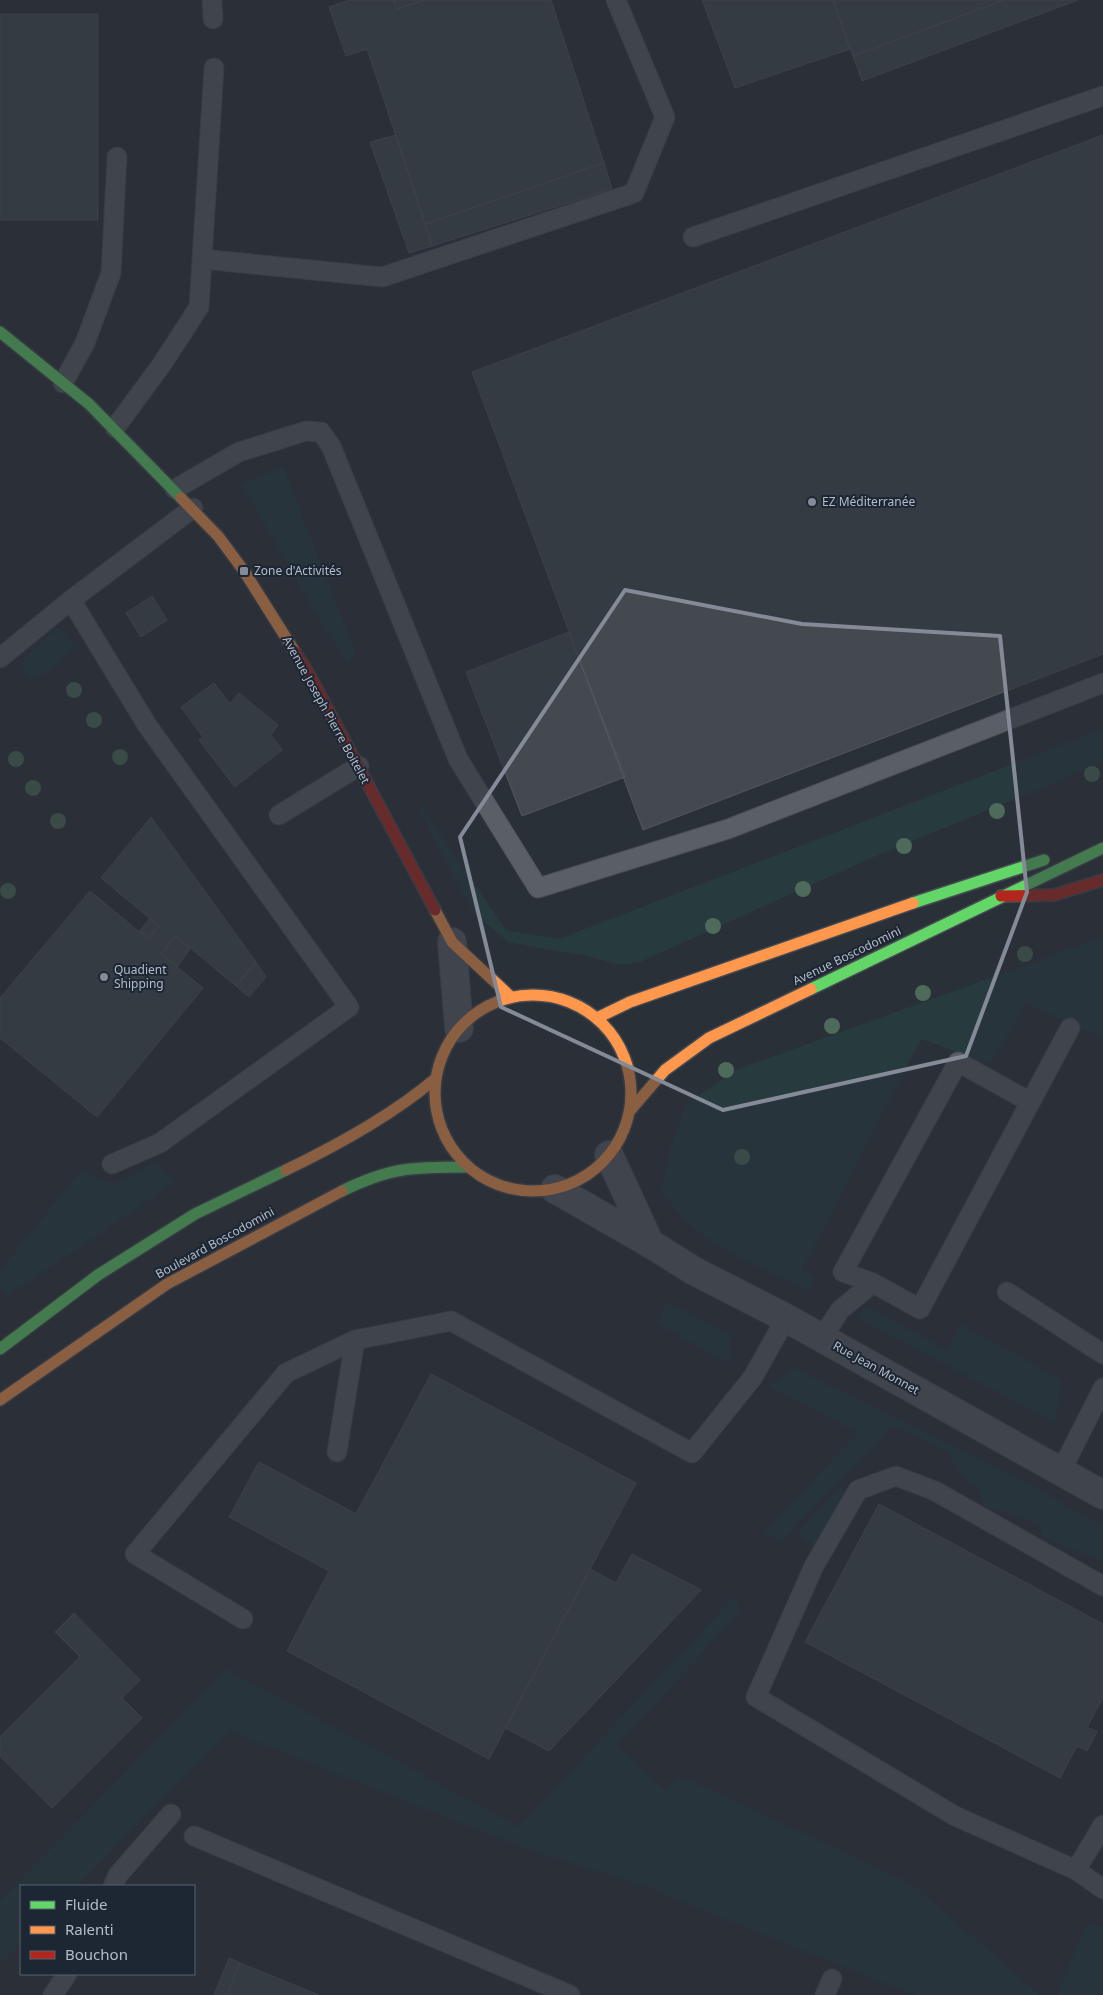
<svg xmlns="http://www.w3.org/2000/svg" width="1103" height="1995" viewBox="0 0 1103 1995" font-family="'Noto Sans',sans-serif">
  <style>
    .green { fill: #273a3e }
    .building { fill: #444950; stroke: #52575f }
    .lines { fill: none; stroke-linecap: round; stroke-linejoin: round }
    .lane-casing { stroke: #484c53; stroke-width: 21 }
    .street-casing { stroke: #484c53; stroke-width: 30 }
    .fast-casing { stroke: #484c53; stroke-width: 14 }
    .slow-casing { stroke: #484c53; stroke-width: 14 }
    .jam-casing { stroke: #484c53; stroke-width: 14 }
    .lane { stroke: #5a5e66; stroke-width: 19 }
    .street { stroke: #5a5e66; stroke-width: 28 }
    .fast { stroke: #63d668; stroke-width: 11 }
    .slow { stroke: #ff974d; stroke-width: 11 }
    .jam { stroke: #b3261e; stroke-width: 11 }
    .tree { fill: #4e6a5a }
    .marked { fill: none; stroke: #848b96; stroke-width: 4; stroke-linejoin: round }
    .poi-dot { fill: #848b96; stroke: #1d2633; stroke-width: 2 }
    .labels { text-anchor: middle; stroke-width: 4; stroke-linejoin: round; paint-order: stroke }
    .poi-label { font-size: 12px; fill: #b4bcc9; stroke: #1d2633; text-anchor: start }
    .street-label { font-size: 12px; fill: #b4bcc9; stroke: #1d2633 }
  </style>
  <rect width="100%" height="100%" fill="#2a3038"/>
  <path class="green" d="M283,467l73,187 -9,9 -36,-58 -69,-121z
    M58,627l17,20 -24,23 -21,10 -8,-13 3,-9z
    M1103,729v34l-234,96 -229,103 -19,3 -35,-9 -78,-14 -36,-31 -52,-99 2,-4 84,122 53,9z
    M1103,937v101l-76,-35 -37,61 -69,-25 -120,232 14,8 -6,12c-53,-26 -117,-48 -147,-101l9,-44 15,-42 50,-34z
    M155,1162l21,20 -169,114 -7,-11v-14l82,-102c36,23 39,13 73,-7z
    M667,1302l63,32v30l-72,-40z
    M865,1306l82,44 14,-26 100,56 -6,42 -198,-104z
    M794,1368l240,119 69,40v35l-60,-25 -5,-14 -54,-17 -7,-20 -13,-7 -17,-28 -54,-25 -112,116 -17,-10 94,-99 -88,-47z
    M841,1487l2,6 -2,6 -28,49 -16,-15z
    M735,1596l5,16 -123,133 48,45 13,-15 232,108 130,112h-126l-270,-109 -127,-41 -287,-114 -153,155h-56v57l-21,21v-63l226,-232 293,158z
    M1086,1925l17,1v69h-46z"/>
  <path class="building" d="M349,0h45l3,9 27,-9h127l53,163 -179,61 -58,-175 -21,7 -17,-49z
    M394,0h30l-27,9z
    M702,0h131l17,49 -115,39z
    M833,0h171l-151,56z
    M1004,0h74l-216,81 -9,-25z
    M0,14h98v206h-98z
    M396,135l36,111 -23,7 -39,-111z
    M1103,135v519l-460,176 -171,-458z
    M604,163l8,26 -180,57 -7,-22z
    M152,596l15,24 -26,17 -15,-24z
    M569,632l56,145 -103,39 -56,-144z
    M214,683l16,21 9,-11 39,32 -7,10 11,15 -47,37 -36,-47 4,-3 -22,-30z
    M151,817l105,145 -20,24 -60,-50 -15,18 42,34 -106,129 -97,-79v-40l90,-107 58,48 11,-13 -58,-48z
    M150,918l9,8 -11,13 -9,-7z
    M176,936l14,13 -13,18 -16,-13z
    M256,962l10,15 -17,20 -13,-11z
    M431,1374l205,109 -147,276 -202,-108 42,-80 -100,-54 30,-55 97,52z
    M879,1504l224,120v74l-16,29 10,5 -10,19 -10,-5 -17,32 -255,-136z
    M632,1554l69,36 -152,161 -44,-23 85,-159 26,14z
    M74,1613l66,67 -18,18 20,20 -90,90 -52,-52v-19l80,-80 -25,-25z
    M229,1958l11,5 -13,32h-13z
    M240,1963l79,32h-92z"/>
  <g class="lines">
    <g class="lane-casing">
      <path id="lane" d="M212,0l1,19
        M693,237l410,-141
        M202,259l180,18 252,-84 31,-76 -49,-117
        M63,383l22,-40 26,-70 6,-116
        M115,428l47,-64 37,-57 15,-239
        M175,489l64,-37 67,-21 15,1 10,14 127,313 80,129 190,-59 375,-146
        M71,600l76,125 202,282 -189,136 -48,21
        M0,658l71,-58 122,-92
        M279,815l80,-49
        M873,1283l-30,-11 115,-210 72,40
        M1007,1292l96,62
        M822,1338l18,-28 33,-27 47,26 150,-281
        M337,1452l18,-112 96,-19 241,132 61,-76 33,-59
        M1061,1471l42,-83
        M243,1619l-108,-65 151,-181 69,-33
        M1103,1825l-27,45 27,19
        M194,1836l376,159
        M1076,1870l-121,-54 -199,-119 58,-131 44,-76 38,-14 39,15 168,95
        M113,1886l5,-11 53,-61
        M53,1995l14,-21
        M825,1995l7,-16"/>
    </g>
    <g class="street-casing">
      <path id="street" d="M452,942l7,86
        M609,1155l41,89
        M555,1189l96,55 43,27 92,47 317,177"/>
    </g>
    <g class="fast-casing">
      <path id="fast" d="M0,332l89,72 92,94
        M913,903l131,-43
        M811,989l292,-141
        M342,1191c49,-24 71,-24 125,-24
        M0,1349l98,-74 97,-61 91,-44"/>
    </g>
    <g class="slow-casing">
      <path id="slow" d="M181,498l37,38 26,35 51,81
        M435,910l17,32 59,55
        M435 1093a98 98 0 1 1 196 0a98 98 0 1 1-196 0Z
        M597,1018l33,-16 283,-99
        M629,1112l36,-42 44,-32 102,-49
        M286,1170c52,-25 105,-54 149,-91
        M0,1400l167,-116 175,-93"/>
    </g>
    <g class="jam-casing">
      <path id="jam" d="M295,652l15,24 125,234
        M1001,896l53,-1 49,-15"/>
    </g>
    <use href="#lane" class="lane"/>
    <use href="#street" class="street"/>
    <use href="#fast" class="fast"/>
    <use href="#slow" class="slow"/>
    <use href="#jam" class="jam"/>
  </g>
  <g class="tree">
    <circle cx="74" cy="690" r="8"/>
    <circle cx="94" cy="720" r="8"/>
    <circle cx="120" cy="757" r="8"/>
    <circle cx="16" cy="759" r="8"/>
    <circle cx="1092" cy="774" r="8"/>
    <circle cx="33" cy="788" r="8"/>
    <circle cx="997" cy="811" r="8"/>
    <circle cx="58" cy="821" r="8"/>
    <circle cx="904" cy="846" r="8"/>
    <circle cx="803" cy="889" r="8"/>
    <circle cx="8" cy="891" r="8"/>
    <circle cx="713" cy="926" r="8"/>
    <circle cx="1025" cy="954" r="8"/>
    <circle cx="923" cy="993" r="8"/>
    <circle cx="832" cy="1026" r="8"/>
    <circle cx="726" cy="1070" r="8"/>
    <circle cx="742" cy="1157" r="8"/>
  </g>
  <path d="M0 0H1103V1995H0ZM625,590l177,34 198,12 27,256 -61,164 -243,54 -222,-103 -41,-170z" fill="#2a3038" fill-opacity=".55" fill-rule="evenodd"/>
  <path class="marked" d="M625,590l177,34 198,12 27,256 -61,164 -243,54 -222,-103 -41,-170z"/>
  <g class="poi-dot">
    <circle cx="812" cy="502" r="5"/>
    <rect x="239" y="566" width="10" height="10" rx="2.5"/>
    <circle cx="104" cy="977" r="5"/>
  </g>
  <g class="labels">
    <g class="poi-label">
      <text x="822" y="506">EZ Méditerranée</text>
      <text x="254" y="575">Zone d'Activités</text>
      <text x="114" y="974">Quadient<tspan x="114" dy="14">Shipping</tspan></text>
    </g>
    <g class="street-label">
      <text transform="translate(326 710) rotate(61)" y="4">Avenue Joseph Pierre Boitelet</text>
      <text transform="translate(847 956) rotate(-26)" y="4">Avenue Boscodomini</text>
      <text transform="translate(215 1243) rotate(-29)" y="4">Boulevard Boscodomini</text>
      <text transform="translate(876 1368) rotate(29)" y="4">Rue Jean Monnet</text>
    </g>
  </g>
  <rect x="20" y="1885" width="175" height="90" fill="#1d2633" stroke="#59626f"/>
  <rect x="30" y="1901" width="25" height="8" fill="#63d668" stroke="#59626f"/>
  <text x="65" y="1910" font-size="15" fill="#b4bcc9">Fluide</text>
  <rect x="30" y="1926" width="25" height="8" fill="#ff974d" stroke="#59626f"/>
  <text x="65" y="1935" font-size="15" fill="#b4bcc9">Ralenti</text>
  <rect x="30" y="1951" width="25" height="8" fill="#b3261e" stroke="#59626f"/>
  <text x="65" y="1960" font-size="15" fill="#b4bcc9">Bouchon</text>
</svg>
